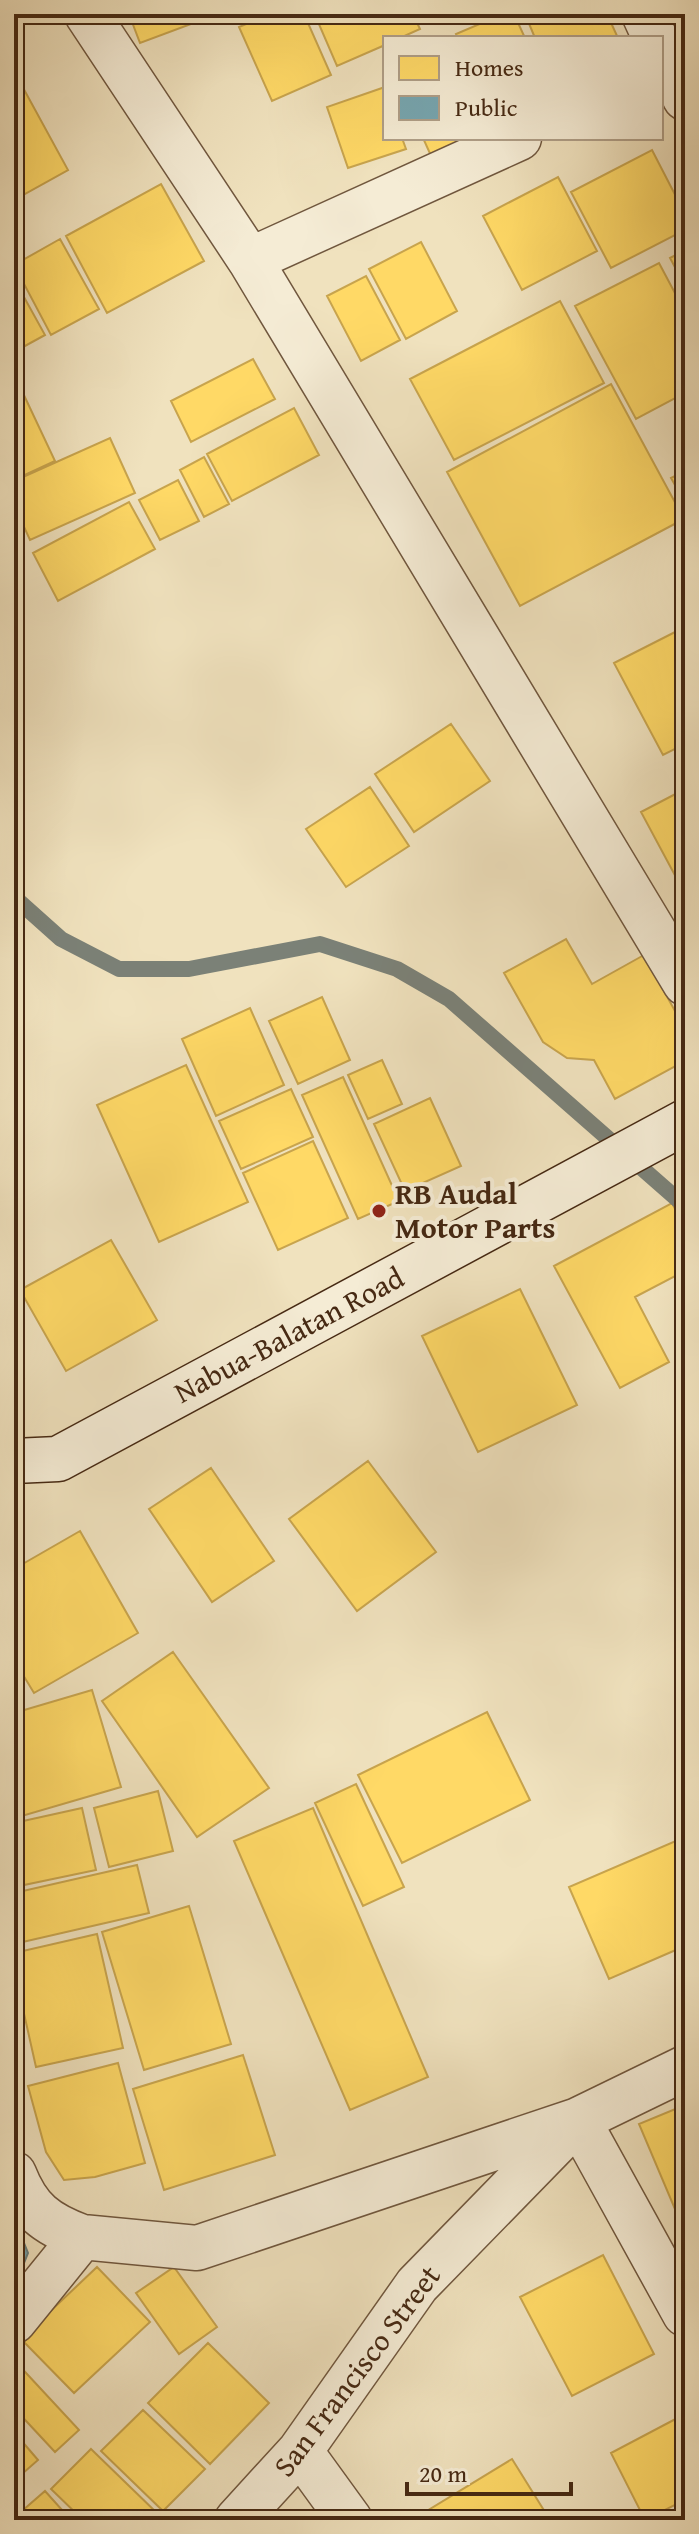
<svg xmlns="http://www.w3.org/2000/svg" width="699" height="2534" viewBox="0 0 699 2534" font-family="'Gentium Book Plus',serif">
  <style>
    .homes { fill: #ffd966; stroke: #c8a44d; stroke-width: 2 }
    .public { fill: #76a5af; stroke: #688080; stroke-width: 2 }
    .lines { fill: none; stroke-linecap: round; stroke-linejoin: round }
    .stream { stroke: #7b8177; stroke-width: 16 }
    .street-casing { stroke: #70573e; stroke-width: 47 }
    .secondary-casing { stroke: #462913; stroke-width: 47 }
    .street { stroke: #f5ecd5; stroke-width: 44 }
    .secondary { stroke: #f5ecd5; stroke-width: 44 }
    .poi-dot { fill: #8f2418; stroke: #f5ecd5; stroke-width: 3 }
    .labels { text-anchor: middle; stroke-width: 8; stroke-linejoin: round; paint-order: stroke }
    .poi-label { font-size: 30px; font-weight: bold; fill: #462913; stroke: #f5ecd5; text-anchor: start }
    .street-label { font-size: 30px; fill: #462913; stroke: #f5ecd5 }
  </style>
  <rect width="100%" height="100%" fill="#f0e2be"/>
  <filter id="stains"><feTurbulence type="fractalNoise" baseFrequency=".0025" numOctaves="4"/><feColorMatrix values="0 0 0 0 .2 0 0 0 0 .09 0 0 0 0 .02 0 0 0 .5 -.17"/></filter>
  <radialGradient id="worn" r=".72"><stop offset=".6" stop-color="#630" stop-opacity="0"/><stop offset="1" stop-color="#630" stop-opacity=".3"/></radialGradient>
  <path class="homes" d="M129,14h86v1l-75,28z
    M270,14h34l27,61 -59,26 -33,-74z
    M413,14l7,15 -20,9h-15v7l-48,21 -22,-51z
    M503,14h11l11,24h-67l-2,-4z
    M525,14h82l11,24h-83z
    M15,73l53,97 -54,30v-126z
    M385,87v51h17l4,11 -58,19 -21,-61z
    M423,138h54l-45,20z
    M652,150l33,64v16l-74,38 -40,-76z
    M558,177l39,74 -75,39 -39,-74z
    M161,184l43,77 -97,52 -41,-77z
    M60,239l39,70 -48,26 -37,-70z
    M421,242l36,69 -51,28 -37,-70z
    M685,250v36l-15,-28z
    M659,263l26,49v81l-49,26 -61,-113z
    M366,276l34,64 -39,21 -34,-65z
    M14,279l31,56 -31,17z
    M560,301l44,82 -150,77 -44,-81z
    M253,359l22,40 -84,43 -20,-41z
    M14,374l41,87 -41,19z
    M611,384l73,135 -164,87 -73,-134z
    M294,408l25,47 -87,46 -25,-47z
    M110,438l25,55 -105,47 -16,-35v-24z
    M204,457l25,47 -25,13 -24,-47z
    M685,471v32l-14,-25z
    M178,480l21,41 -39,19 -21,-40z
    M129,502l26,47 -97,52 -25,-48z
    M685,627v117l-22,11 -49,-92z
    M451,724l39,57 -76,51 -39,-58z
    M370,787l39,59 -63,41 -40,-58z
    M685,789v105l-44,-82z
    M566,939l26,45 52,-29 41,74v32l-70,38 -21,-39 -27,-2 -24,-16 -39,-69z
    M322,997l28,63 -52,24 -29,-63z
    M250,1008l34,77 -68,31 -34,-77z
    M382,1060l20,44 -34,15 -20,-44z
    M186,1065l62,137 -89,40 -62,-137z
    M343,1077l56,124 -41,18 -56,-124z
    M291,1089l22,48 -72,32 -22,-48z
    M430,1098l31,68 -56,25 -31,-67z
    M313,1141l35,77 -70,32 -35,-77z
    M672,1203l13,25v43l-50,26 34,65 -49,26 -66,-122z
    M111,1240l46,80 -91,51 -46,-81z
    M520,1289l57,116 -99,47 -56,-116z
    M14,1312l10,66 -10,2z
    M368,1461l68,91 -79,59 -68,-92z
    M211,1468l63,93 -62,41 -63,-93z
    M80,1531l58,102 -104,60 -20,-33v-91z
    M173,1652l96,136 -72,49 -95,-136z
    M92,1690l29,97 -106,31 -1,-105z
    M487,1712l43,88 -128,63 -44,-88z
    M356,1784l48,103 -41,19 -48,-103z
    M158,1791l15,60 -64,16 -15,-59z
    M82,1808l14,62 -72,15 -10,-62z
    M313,1808l115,269 -78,33 -116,-269z
    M685,1837v109l-76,33 -40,-92z
    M137,1865l12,48 -135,31v-51z
    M189,1906l42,138 -87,26 -42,-138z
    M97,1934l26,114 -87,19 -22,-98v-16z
    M243,2055l32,100 -111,35 -31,-101z
    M118,2063l27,100 -50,14 -31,3 -18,-28 -18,-66z
    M685,2105v114l-5,2 -41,-97z
    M603,2255l51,99 -82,42 -52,-99z
    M97,2267l53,55 -76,71 -53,-54z
    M174,2267l43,60 -38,27 -43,-61z
    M208,2343l61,60 -59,61 -62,-61z
    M14,2360l65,70 -24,22 -41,-44z
    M143,2410l62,59 -42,42 -62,-60z
    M685,2414v86l-40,20 -34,-67z
    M14,2432l24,28 -24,21z
    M91,2449l68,66 -6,5h-70l-32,-31z
    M512,2459l38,61h-138z
    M45,2491l26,29h-57v-2z
    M685,2507v13h-26z"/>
  <path class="public" d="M14,2218l14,35 -14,35z"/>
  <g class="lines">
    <path class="stream" d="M14,897l47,42 58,30h70l131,-25 77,25 52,30 236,207"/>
    <g class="street-casing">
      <path id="street" d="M87,14l163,246 435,723
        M644,14l11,24
        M661,51l24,47
        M250,260l269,-122
        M14,2174c14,36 32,50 68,63
        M14,2321l68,-84 115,11 381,-128 107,-52
        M300,2451l50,69
        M237,2520l63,-69 117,-166 161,-165 107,194"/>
    </g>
    <g class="secondary-casing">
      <path id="secondary" d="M14,1461l44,-2 627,-337"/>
    </g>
    <use href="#street" class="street"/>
    <use href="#secondary" class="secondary"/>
  </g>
  <circle class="poi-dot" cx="379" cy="1211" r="8"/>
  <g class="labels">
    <g class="poi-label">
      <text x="395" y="1204">RB Audal<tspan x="395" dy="34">Motor Parts</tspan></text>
    </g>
    <g class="street-label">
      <text transform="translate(289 1335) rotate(-28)" y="10">Nabua-Balatan Road</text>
      <text transform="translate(357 2371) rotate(-53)" y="10">San Francisco Street</text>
    </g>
  </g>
  <rect width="699" height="2534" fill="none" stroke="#f0e2be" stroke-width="48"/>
  <rect x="16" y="16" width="667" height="2502" fill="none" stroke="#462913" stroke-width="4"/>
  <rect x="24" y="24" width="651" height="2486" fill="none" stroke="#462913" stroke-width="2"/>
  <rect x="383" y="36" width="280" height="104" fill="#f5ecd5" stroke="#af9e87" stroke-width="2"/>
  <rect x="399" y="56" width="40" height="24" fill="#ffd966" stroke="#af9e87" stroke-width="2"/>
  <text x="455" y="76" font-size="24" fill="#462913">Homes</text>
  <rect x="399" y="96" width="40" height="24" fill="#76a5af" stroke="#af9e87" stroke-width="2"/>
  <text x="455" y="116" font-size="24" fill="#462913">Public</text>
  <path d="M407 2482v12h164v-12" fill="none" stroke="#462913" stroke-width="4"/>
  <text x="419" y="2482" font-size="24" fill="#462913" stroke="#f5ecd5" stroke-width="6" paint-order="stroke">20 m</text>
  <rect width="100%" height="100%" filter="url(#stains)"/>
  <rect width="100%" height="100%" fill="url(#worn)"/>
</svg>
